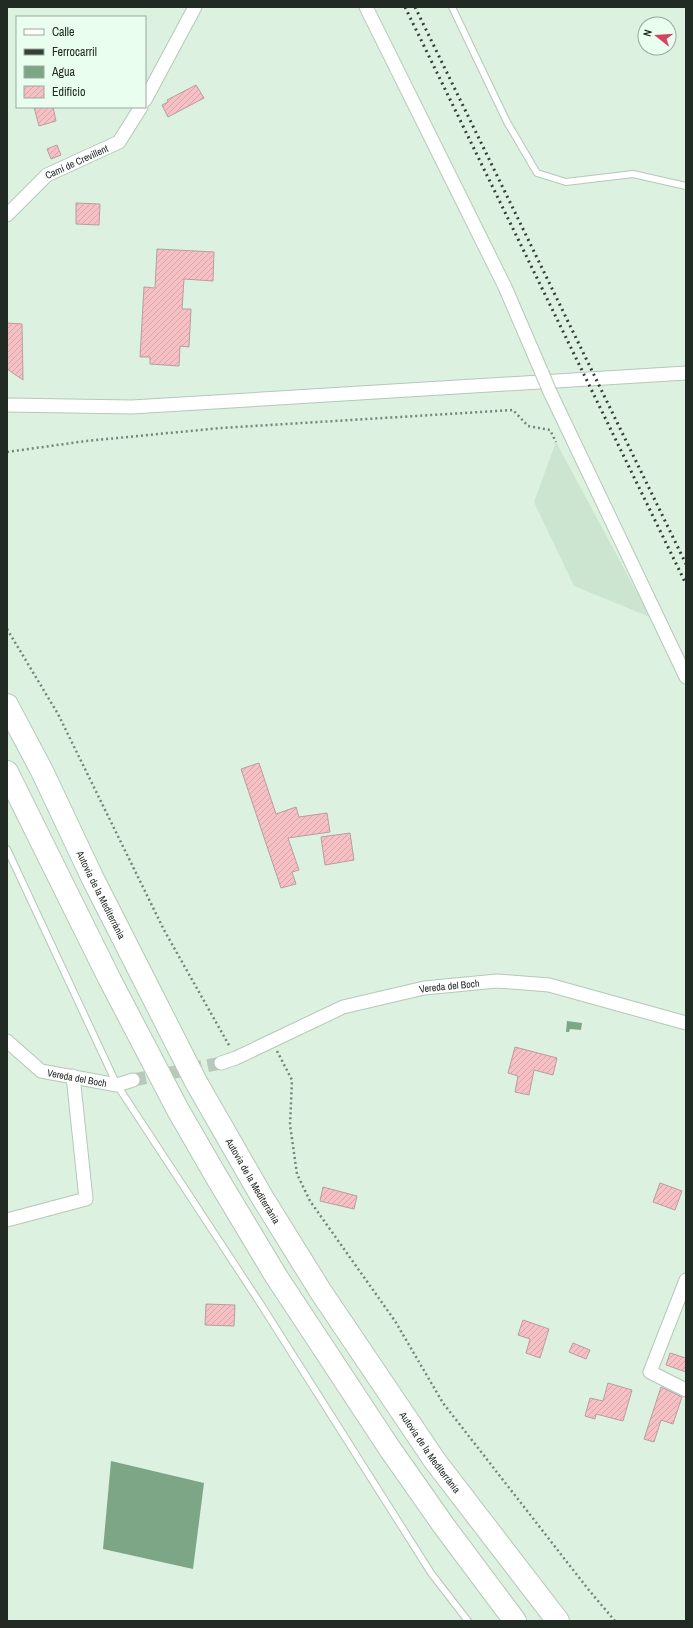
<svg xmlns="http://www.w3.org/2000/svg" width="693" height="1628" viewBox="0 0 693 1628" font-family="'Archivo Narrow',sans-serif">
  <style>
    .built { fill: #cbe5d0 }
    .water { fill: #7da687 }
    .building { fill: url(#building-hatch); stroke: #b89ea0 }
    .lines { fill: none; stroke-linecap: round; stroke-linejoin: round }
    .street-tunnel { stroke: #b7c9ba; stroke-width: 13; stroke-dasharray: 13 6; stroke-linecap: butt }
    .lane-casing { stroke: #b4c8b8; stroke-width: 8 }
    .street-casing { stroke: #b4c8b8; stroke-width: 15 }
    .highway-casing { stroke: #b4c8b8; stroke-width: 24 }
    .path { stroke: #768479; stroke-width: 2.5; stroke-dasharray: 2 3; stroke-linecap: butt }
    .lane { stroke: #fff; stroke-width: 6 }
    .street { stroke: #fff; stroke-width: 13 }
    .highway { stroke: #fff; stroke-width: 22 }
    .rail { stroke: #363f38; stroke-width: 3; stroke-dasharray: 2 4; stroke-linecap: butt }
    .street-bridge-casing { stroke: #b4c8b8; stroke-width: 15; stroke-linecap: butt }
    .street-bridge { stroke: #fff; stroke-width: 13 }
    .labels { text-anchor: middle; stroke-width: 3.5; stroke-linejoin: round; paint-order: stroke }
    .street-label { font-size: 10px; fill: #222a24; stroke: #e9feee }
  </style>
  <defs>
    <pattern id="building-hatch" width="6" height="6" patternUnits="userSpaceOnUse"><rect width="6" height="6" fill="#f7c0c5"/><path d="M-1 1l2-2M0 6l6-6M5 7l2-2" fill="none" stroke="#d3a5a9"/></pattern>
  </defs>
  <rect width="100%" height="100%" fill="#dcf1e0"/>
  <path class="built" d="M556,442l94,175 -76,-31 -40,-84z"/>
  <path class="water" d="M567,1021l15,2 -1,7 -11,-1 -1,3h-3z
    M111,1461l93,22 -11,86 -90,-20z"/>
  <path class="building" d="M196,85l8,13 -36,19 -6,-12 6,-3 -1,-2z
    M34,107h19l3,14 -17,5z
    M57,145l4,10 -10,4 -4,-10z
    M76,203l24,1 -1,21 -23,-1z
    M157,249l57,3 -1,29 -29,-2 -2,30h9l-2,38 -9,-1 -1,20 -29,-2v-7h-10l4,-70 11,1z
    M7,323l15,1 1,56 -16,-11z
    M259,763l17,51 20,-7 3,10 28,-4 3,19 -42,6 11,32 -7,2 4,12 -15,4 -40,-119z
    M350,833l4,27 -29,5 -4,-28z
    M515,1047l42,11 -4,17 -19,-5 -5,25 -14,-3 3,-16 -10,-3z
    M660,1183l22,8 -7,19 -22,-8z
    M323,1187l34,9 -3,13 -34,-8z
    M206,1304l29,1 -1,21 -29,-1z
    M523,1320l26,9 -9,29 -14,-5 4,-14 -12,-4z
    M573,1343l17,7 -4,9 -17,-7z
    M670,1353l16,5v14l-20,-7z
    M608,1383l24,7 -9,31 -27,-7 -1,5 -10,-3 5,-18 13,3z
    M661,1387l21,10 -9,27 -12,-4 -7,22 -10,-3z"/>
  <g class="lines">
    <path class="street-tunnel" d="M133,1080l88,-17"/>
    <g class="lane-casing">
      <path id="lane" d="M452,7l55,115 30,51 29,9 67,-8 53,12
        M7,849l110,236 143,218 171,270 37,48"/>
    </g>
    <g class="street-casing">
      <g id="street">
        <path d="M366,7l139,280 37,86"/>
        <path d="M145,100l50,-93"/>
        <path id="s1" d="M7,215l40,-40 72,-33 22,-35"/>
        <path d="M550,392l136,285"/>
        <path d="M7,405l125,2 554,-34"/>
        <path id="s2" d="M7,1041l34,30 76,14 16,-5"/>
        <path id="s3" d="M221,1063l15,-5 107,-51 81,-19 73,-7 52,4 137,38"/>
        <path d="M7,1220l79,-21 -13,-123"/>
        <path d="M686,1280l-36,92 36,18"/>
      </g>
    </g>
    <g class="highway-casing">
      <g id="highway">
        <path id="s4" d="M7,705l35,66 50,106 104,205 66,115 59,95 114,169 123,160"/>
        <path d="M7,772l103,208 68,130 38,66 60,100 114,173 54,77 71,95"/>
      </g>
    </g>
    <path class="path" d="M7,452l79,-11 135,-13 292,-18 15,16 22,4 6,12
      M7,629l51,85 106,216 66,117
      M277,1051l15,29 -2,45 7,49 13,27 85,120 48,82 145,186 27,32"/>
    <use href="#lane" class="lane"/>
    <use href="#street" class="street"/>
    <use href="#highway" class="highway"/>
    <path class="rail" d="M405,7l281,577
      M415,7l271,557"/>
    <g class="street-bridge-casing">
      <path id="street-bridge" d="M542,373l8,19"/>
    </g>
    <use href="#street-bridge" class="street-bridge"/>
  </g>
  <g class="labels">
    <g class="street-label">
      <text dy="4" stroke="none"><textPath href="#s1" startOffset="89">Camí de Crevillent</textPath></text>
      <text dy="4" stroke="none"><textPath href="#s4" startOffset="212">Autovia de la Mediterrània</textPath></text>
      <text dy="4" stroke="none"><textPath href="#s3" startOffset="243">Vereda del Boch</textPath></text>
      <text dy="4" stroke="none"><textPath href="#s2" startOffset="82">Vereda del Boch</textPath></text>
      <text dy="4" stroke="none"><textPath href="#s4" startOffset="536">Autovia de la Mediterrània</textPath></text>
      <text dy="4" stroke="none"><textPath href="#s4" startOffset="860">Autovia de la Mediterrània</textPath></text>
    </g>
  </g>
  <rect width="693" height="1628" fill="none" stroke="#222a24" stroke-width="16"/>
  <rect x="16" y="16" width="130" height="92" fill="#e9feee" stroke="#99a99d"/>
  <rect x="24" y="29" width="20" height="6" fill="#ffffff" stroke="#99a99d"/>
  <text x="52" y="36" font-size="12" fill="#222a24">Calle</text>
  <rect x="24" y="49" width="20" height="6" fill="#363f38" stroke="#99a99d"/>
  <text x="52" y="56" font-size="12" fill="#222a24">Ferrocarril</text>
  <rect x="24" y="66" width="20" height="12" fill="#7da687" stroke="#99a99d"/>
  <text x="52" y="76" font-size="12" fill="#222a24">Agua</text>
  <rect x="24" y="86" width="20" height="12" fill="url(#building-hatch)" stroke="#99a99d"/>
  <text x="52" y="96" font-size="12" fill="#222a24">Edificio</text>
  <g transform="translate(657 36) rotate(287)"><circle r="19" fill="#e9feee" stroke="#99a99d"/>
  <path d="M0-3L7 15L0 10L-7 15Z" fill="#d44460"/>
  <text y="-6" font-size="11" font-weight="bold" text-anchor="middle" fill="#222a24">N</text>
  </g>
</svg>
